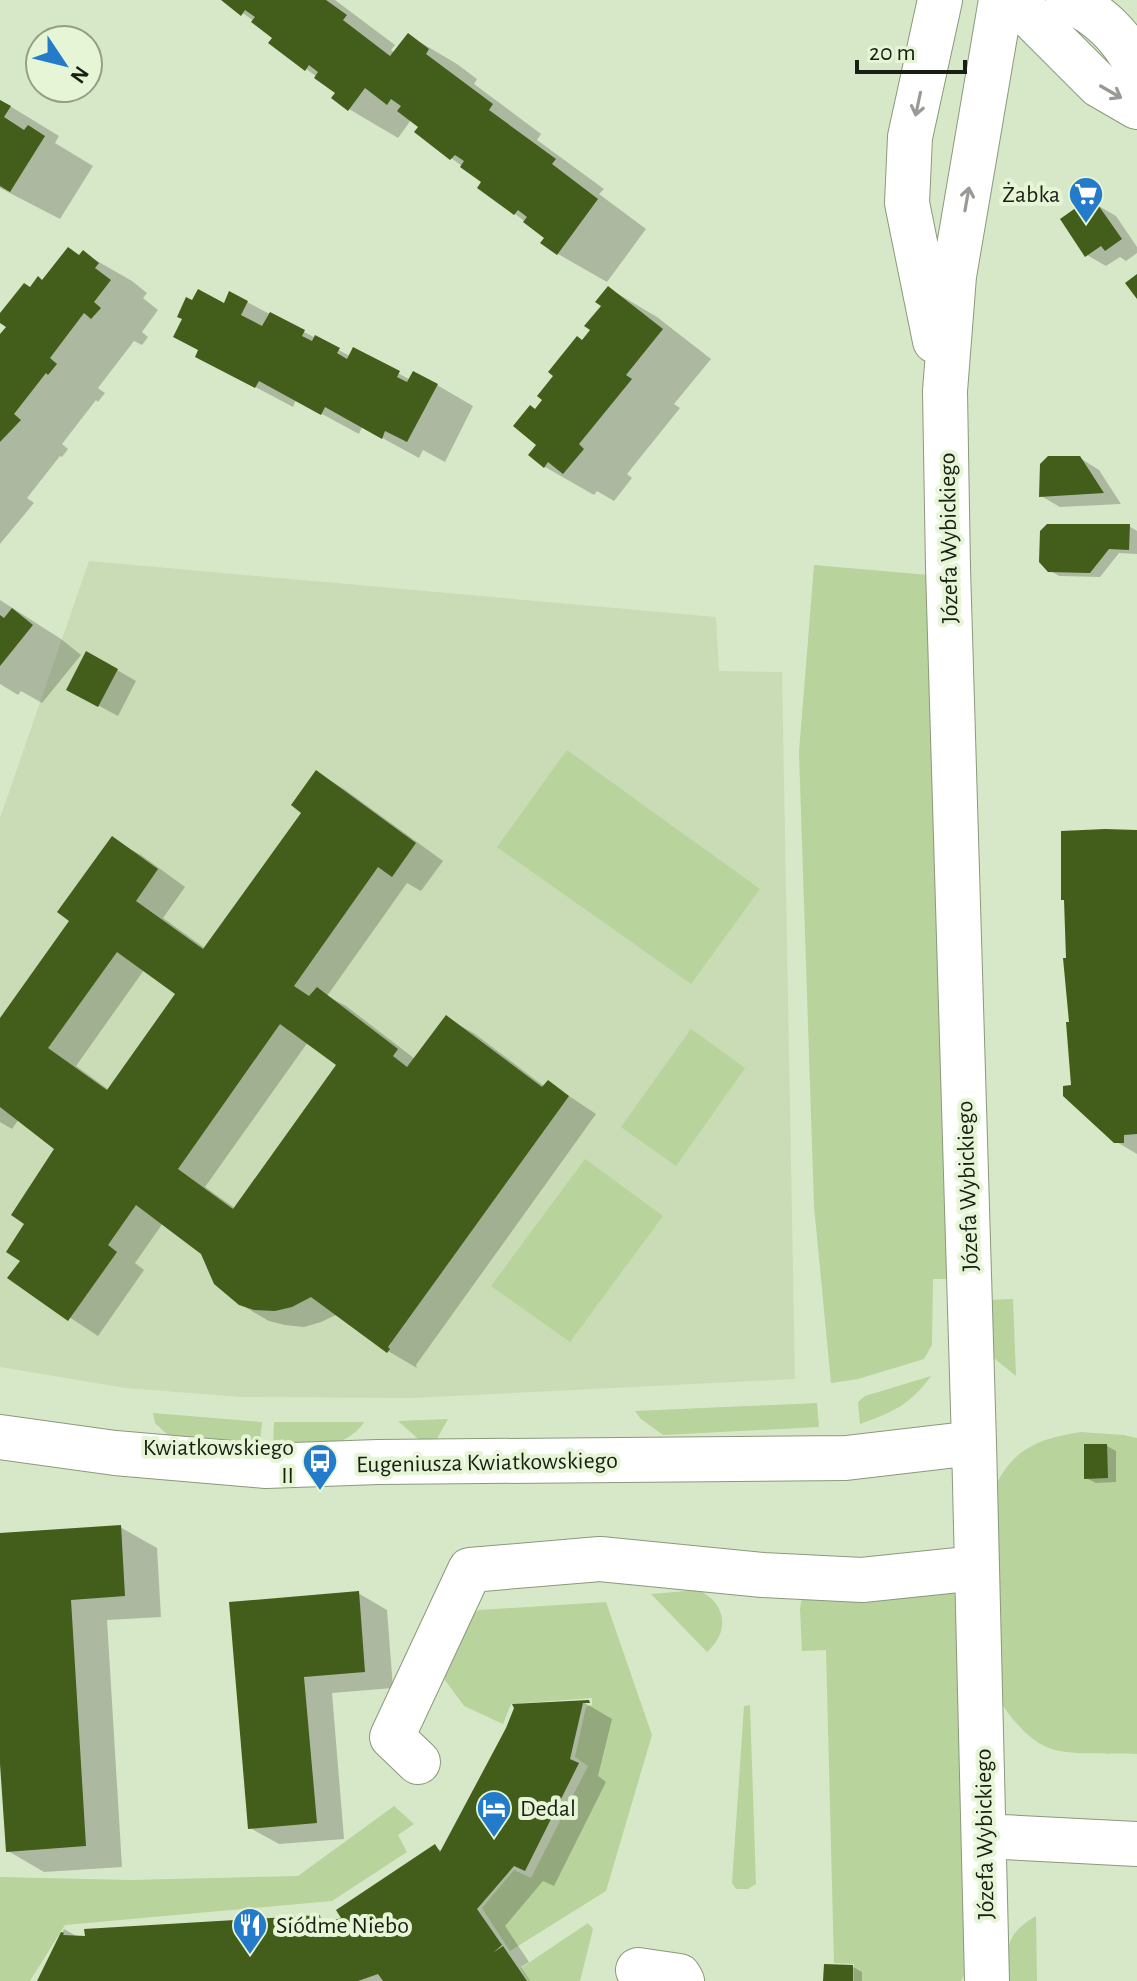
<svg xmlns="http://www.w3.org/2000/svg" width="1137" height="1981" viewBox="0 0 1137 1981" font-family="'Alegreya Sans',sans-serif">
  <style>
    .built { fill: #c9dcb6 }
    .green { fill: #b8d39b }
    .shadow { fill: #0003; fill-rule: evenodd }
    .building { fill: #425e1a; fill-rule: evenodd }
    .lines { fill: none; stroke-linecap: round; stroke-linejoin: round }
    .minor-casing { stroke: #8b997c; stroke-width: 46 }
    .minor { stroke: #fff; stroke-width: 44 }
    .oneway { stroke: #989a95 }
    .labels { text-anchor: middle; stroke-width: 8; stroke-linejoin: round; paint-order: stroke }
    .poi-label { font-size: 24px; fill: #1a1f14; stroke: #e5f5d5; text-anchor: end }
    .street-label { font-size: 24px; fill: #1a1f14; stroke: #e5f5d5 }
  </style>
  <rect width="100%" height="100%" fill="#d7e8c8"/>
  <path class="built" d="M89,561l627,56 3,54 63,1 13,707 -383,19 -170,-1 -117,-9 -125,-21v-549z"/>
  <path class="green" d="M814,565l115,10 20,704h-16l-1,66 -8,14 -66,20 -27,4 -17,-177 -15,-454z
    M567,750l193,139 -69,95 -194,-137z
    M691,1029l54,39 -69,98 -55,-39z
    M585,1159l78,57 -93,126 -79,-56z
    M1013,1299l3,77 -26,-21 -3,-55z
    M931,1376c-21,29 -38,36 -71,48l-2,-22 7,-6z
    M817,1403l2,24 -156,8 -22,-16 -6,-8z
    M153,1413l109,9 -2,21 -89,-5 -16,-15z
    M448,1419l-15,27 -8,-1 -27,-24z
    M274,1422h90c-20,31 -59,22 -91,23z
    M1080,1432l44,3 13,3v316c-21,-1 -64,1 -82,-4 -24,-6 -42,-29 -55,-49l-5,-214c19,-40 45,-48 85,-55z
    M947,1587l9,9 12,372 -7,13h-107v-17l-20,-1 -8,-313 -24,1 -2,-42 2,-12z
    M698,1590c29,13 32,42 9,62l-56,-58z
    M606,1602l46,133 -46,156 -96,60 -28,-43 32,-38 17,8 57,-112 -13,-9 11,-50 6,-2v-7l-81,6 -8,20 -39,-18 -19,-26 -3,-14 21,-45 16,-11z
    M750,1705l6,179 -8,5h-12l-4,-6 12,-177z
    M394,1806l20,18 -16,11 9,17 -75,49 -267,24 -35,56h-30v-104l130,3 168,-4z
    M1036,1916l1,65h-29c-1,-33 -4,-46 28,-65z
    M588,1923l5,6 -13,52h-51l-8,-13z"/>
  <path class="shadow" d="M224,0h111l60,45 -4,5 4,3 13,-18 49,29 20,15 -3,5 67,50 -4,6 67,49 -5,5 47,35 -39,53 -49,-28 -11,-16 -32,-24 -31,-32 -33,-24 -40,-38 -13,18 -49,-29 -11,-17 -32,-23 -52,-48z
    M0,100l59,36 -4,7 38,23 -33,53 -60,-31z
    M1097,205l19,11 21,31v6l-11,8 -6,-4 -14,9 -19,-11 -10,-45 7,4z
    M83,253l49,28 15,12 -4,5 15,12 -16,22 6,5 -6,8 -8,-4 -36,47 7,5 -7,9 -2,-2 -34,44 6,5 -6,8 -2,-1 -33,42 7,5 -34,41v-208l8,-9 -8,-7v-3l31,-28z
    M608,288l49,29 54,42 -37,45 6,4 -53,66 5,4 -18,23 -17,-10 -3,4 -49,-28 -14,-13 8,-10 -3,-33 56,-81z
    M247,302l103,54 3,-6 58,30 26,5 36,21 -28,56 -22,-12 -4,8 -57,-31 -3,7 -63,-34 -3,7 -96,-51 28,-50z
    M1080,458l19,12 22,34 -61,3 -19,-11z
    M1129,526l8,5v23l-18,-1 -19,24 -41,-1 -10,-6z
    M0,600l61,39 20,16 -39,48 -21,-12 -3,4 -18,-11z
    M117,670l19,11 -18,35 -30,-16z
    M316,772l28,17 99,72 -22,30 -14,-8 -80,113 19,10 69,53 32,-41 28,16 70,53 3,-5 48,32 -180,251 1,3 -29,-17 -50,-37 -17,8 -17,5 -19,-2 -16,-4 -29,-17 -37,-51 -40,-30 -28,40 9,7 -46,66 -88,-58 13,-18 4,-36 30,-76 -38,-29 -7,10 -12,-7v-101l72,-101 40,-81 29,16 44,32 -22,31 43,31 98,-136zM144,970l34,24 -69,96 -33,-24zM308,1042l31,22 -103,145 -31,-22z
    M1137,832v322l-22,-13 -42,-54 -2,-63z
    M1107,1446l9,5v31l-20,1 -10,-5z
    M120,1527l37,21 4,69 -54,3 15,247 -78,5 -36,-21 -8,-119v-197z
    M358,1593l29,17 6,78 -61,5 12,146 -65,5 -29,-16 -19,-224z
    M583,1702l29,17 -14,57 8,6 -52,104 -11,-5 -38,45 24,36 -8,5 9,14h-491l25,-52 16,9 240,-21 11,6 13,-4 91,-72 7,4z
    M853,1967l9,5v9h-37z"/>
  <path class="building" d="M221,0h105l21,15 -4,5 47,36 18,-23 21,16 -3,5 67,50 -4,6 67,49 -4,5 46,35 -41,56 -17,-12 4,-5 -21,-16 4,-5 -9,-7 -4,5 -37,-27 4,-6 -21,-15 4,-6 -9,-6 -5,5 -36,-28 4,-5 -21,-16 4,-5 -10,-7 -4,6 -22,-17 -17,23 -17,-13 4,-5 -21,-15 4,-6 -9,-7 -4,6 -37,-28 4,-5 -21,-16 4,-5 -10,-7 -4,6z
    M0,100l11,6 -7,11 20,13 4,-5 17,11 -35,56 -10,-6z
    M1096,202l26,37 -17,12 -4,-5 -16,11 -25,-38 17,-12 4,6z
    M68,247l11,8 4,-5 16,13 -4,5 16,12 -17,22 7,6 -10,11 -7,-6 -34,45 7,6 -9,11 -2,-2 -32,41 7,6 -21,22v-108l6,-7 -6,-4v-10l24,-30 6,4 8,-11 4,4z
    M1137,274v25l-12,-16z
    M608,286l55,43 -37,46 6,4 -53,65 5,5 -21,25 -15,-12 -4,6 -16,-13 8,-10 -23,-19 17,-21 5,4 7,-9 -5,-4 16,-20 -5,-4 29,-36 5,4 8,-10 -6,-4 17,-20 -6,-4z
    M198,289l26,14 5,-12 19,10 -7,14 21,11 8,-14 35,18 -3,6 10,5 3,-6 25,13 -3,5 10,6 6,-12 47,24 -3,6 10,5 6,-11 25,13 -31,58 -22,-11 -3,8 -57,-32 -4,8 -62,-34 -4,7 -60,-31 3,-7 -25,-13 9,-18 -5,-2 9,-20 6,3z
    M1048,456h32l24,37 -65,4 1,-33z
    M1047,524h83l-1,26 -20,-1 -19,24 -42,-1 -9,-10 1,-31z
    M12,608l21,17 -33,41v-51l4,3z
    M86,651l32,18 -20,38 -32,-17z
    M316,770l100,73 -24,34 -14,-10 -84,119 15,10 8,-9 81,62 -5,7 14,11 39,-52 96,72 6,-7 21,16 -181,251 2,2 -3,4 -76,-56 -19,10 -17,4 -21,-1 -15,-5 -25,-21 -13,-30 -65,-49 -28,40 9,7 -49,69 -61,-43 13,-17 -14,-9 18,-28 -13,-9 43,-66 -54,-42v-89l69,-97 -12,-9 55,-76 46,33 -22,32 67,48 98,-136 -10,-8zM117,952l58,42 -68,96 -59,-42zM280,1024l56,41 -103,144 -55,-40z
    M1105,829l32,1v304l-13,1v8h-10l-51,-47v-10l8,-1 -5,-63h3l-6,-64h3l-2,-58h-3v-69z
    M1084,1444h23l1,34 -24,1z
    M121,1525l4,71 -54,4 15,246 -80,6 -6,-88v-231z
    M359,1591l6,81 -61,5 13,146 -69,6 -19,-227z
    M589,1700l1,3h-7l-13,56 9,4 -54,108 -11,-5 -37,43 25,36 -9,8 10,-7 24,35h-144l-5,-7 -20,7h-321l24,-49 3,1 -1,2 22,1 -1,-7 236,-14 1,9 20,-6 -5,-8 99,-66 5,8 66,-124 8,-20 -2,-4z
    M824,1964l29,1v16h-30z"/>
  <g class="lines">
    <g class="minor-casing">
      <path id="minor" d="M1014,0l85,85 38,22
        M1068,0c31,14 54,36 69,67
        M935,341l-28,-138 3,-66 30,-137
        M0,1437l115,16 151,13 112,-4 468,-4 128,-15
        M418,1762l-26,-25 78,-167 130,-11 163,16 99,5 115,-12
        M984,1836l153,8
        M638,1970l41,6 3,5
        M987,1981l-13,-538 -26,-875 -3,-177 9,-115 47,-276"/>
    </g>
    <use href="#minor" class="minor"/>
  </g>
  <defs><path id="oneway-shaft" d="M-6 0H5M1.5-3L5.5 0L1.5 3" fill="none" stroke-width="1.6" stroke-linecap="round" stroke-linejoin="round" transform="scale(2)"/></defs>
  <g class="oneway">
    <use href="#oneway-shaft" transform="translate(1111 92) rotate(30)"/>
    <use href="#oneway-shaft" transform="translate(918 104) rotate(102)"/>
    <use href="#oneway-shaft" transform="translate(967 199) rotate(-80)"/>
  </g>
  <defs>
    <g id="supermarket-pin" transform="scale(1.8)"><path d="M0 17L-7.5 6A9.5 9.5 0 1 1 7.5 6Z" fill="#237bc9" stroke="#e5f5d5"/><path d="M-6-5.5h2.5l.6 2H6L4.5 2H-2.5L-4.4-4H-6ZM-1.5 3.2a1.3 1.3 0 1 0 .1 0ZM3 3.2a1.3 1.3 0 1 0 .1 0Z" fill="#fff"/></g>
    <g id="bus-pin" transform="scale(1.8)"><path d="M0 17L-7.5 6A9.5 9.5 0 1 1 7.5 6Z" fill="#237bc9" stroke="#e5f5d5"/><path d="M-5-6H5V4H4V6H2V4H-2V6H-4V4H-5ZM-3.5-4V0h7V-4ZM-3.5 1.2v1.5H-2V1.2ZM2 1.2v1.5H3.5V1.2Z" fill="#fff"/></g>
    <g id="hotel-pin" transform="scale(1.8)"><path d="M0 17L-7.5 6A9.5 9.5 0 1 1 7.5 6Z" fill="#237bc9" stroke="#e5f5d5"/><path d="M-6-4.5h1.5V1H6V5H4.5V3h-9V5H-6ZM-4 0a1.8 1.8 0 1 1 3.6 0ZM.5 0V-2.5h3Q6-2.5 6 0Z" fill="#fff"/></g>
    <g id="restaurant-pin" transform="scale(1.8)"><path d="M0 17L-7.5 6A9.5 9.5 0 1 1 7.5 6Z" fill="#237bc9" stroke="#e5f5d5"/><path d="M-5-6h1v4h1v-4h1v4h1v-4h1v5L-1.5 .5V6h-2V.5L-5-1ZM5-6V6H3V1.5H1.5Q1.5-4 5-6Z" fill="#fff"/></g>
  </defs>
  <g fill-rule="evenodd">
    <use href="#supermarket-pin" x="1086" y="194"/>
    <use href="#bus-pin" x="320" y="1461"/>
    <use href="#hotel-pin" x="494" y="1808"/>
    <use href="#restaurant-pin" x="250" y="1925"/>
  </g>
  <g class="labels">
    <g class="poi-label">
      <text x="1060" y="202">Żabka</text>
      <text x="294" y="1455">Kwiatkowskiego<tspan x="294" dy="28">II</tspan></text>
      <text x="520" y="1816" text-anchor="start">Dedal</text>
      <text x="276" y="1933" text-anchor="start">Siódme Niebo</text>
    </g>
    <g class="street-label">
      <text transform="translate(948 538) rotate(-91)" y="8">Józefa Wybickiego</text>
      <text transform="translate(967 1186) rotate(-92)" y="8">Józefa Wybickiego</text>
      <text transform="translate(487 1462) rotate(-1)" y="8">Eugeniusza Kwiatkowskiego</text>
      <text transform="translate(984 1834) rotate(-91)" y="8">Józefa Wybickiego</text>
    </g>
  </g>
  <g transform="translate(64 64) rotate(125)"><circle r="38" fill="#e5f5d5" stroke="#949f88" stroke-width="2"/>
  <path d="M0-6L14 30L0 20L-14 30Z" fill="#237bc9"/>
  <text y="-12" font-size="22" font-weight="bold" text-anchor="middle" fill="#1a1f14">N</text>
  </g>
  <path d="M857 60v12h108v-12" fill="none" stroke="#1a1f14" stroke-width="4"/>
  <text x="869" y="60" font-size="24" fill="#1a1f14" stroke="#e5f5d5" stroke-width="6" paint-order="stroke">20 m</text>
</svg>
